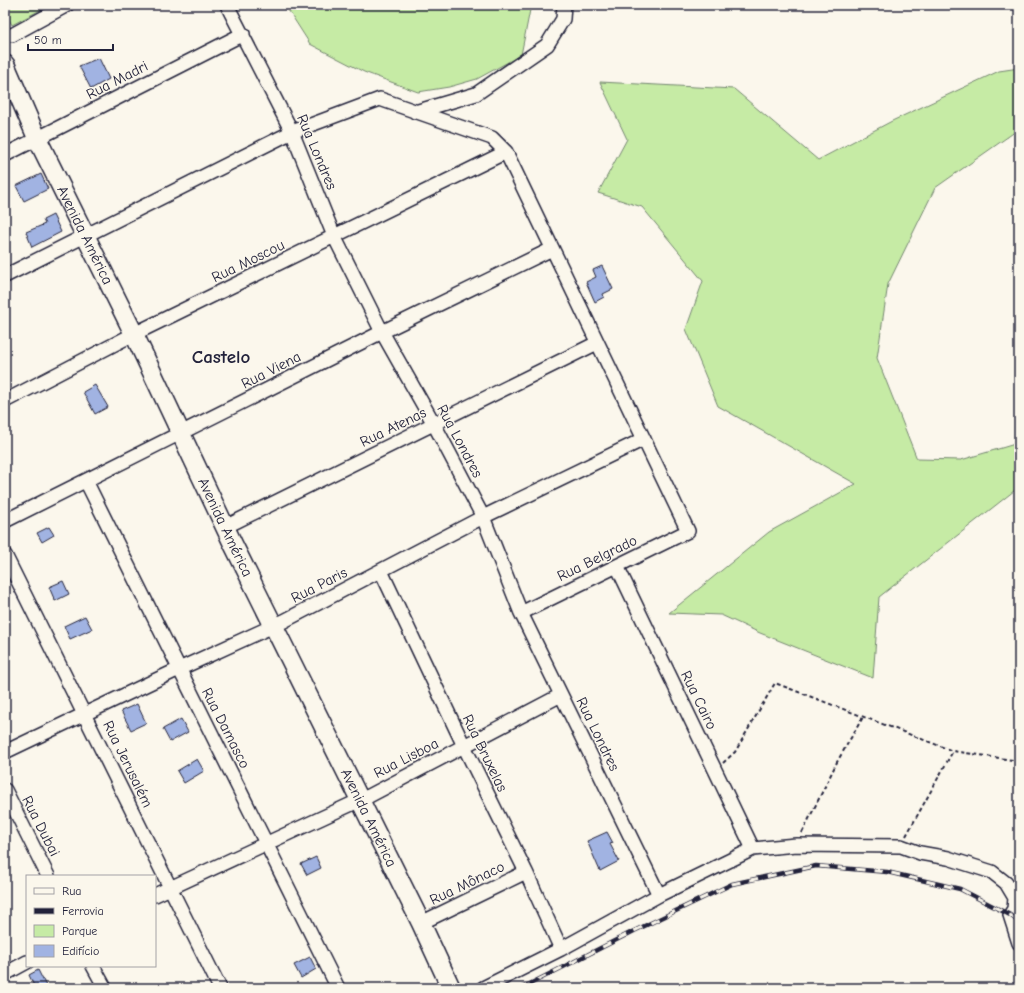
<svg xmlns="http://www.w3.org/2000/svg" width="1024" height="993" viewBox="0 0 1024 993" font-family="'Comic Neue',sans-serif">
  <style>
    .green { fill: #c6eba5; stroke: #748670 }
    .building { fill: #a1b3e2; stroke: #22223b }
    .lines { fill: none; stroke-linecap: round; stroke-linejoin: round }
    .street-casing { stroke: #22223b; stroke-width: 16 }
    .secondary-casing { stroke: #22223b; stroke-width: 21 }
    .path { stroke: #22223b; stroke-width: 2; stroke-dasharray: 4 3; stroke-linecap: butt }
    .street { stroke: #fbf7ec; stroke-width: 13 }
    .secondary { stroke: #fbf7ec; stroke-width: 18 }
    .rail-casing { stroke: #22223b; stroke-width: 4.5 }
    .rail { stroke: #fbf7ec; stroke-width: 3; stroke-dasharray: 9; stroke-linecap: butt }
    .labels { text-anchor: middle; stroke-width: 3; stroke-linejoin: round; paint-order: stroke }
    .street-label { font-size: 15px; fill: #22223b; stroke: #fbf7ec }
    .district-label { font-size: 19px; font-weight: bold; fill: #22223b; stroke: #fbf7ec }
  </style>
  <rect width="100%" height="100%" fill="#fbf7ec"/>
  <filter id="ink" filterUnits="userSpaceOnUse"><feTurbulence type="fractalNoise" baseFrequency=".025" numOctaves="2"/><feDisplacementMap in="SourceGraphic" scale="8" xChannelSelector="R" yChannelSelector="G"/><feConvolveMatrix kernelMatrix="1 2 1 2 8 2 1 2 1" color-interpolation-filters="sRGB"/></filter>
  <g filter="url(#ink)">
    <path class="green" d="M5,5h45l-38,20 -7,-13z
      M285,5h246l-10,50 -44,24 -28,8 -31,5 -54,-20 -54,-28z
      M1019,68v61l-84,59 -47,96 -11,74 40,101 44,1 54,-16 4,-7v50l-140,110 -6,81 -113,-45 -39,-18 -52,-2 100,-81 87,-48 -138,-78 -32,-77 17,-48 -61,-74 -44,-14 29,-54 -27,-57 134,7 84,71 74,-39 107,-50z"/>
    <path class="building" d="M99,58l10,21 -18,10 -12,-23z
      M41,174l7,15 -24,12 -8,-15z
      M53,215l8,17 -29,15 -6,-15 19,-8 -2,-4z
      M602,266l11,23 -10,5 1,3 -9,5 -9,-20 10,-5 -3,-7z
      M95,385l13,22 -13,7 -12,-22z
      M49,527l5,8 -12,7 -5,-9z
      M63,581l6,13 -14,7 -6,-14z
      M85,616l7,13 -22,10 -6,-13z
      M137,704l9,19 -15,7 -10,-19z
      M181,719l7,13 -18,10 -7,-13z
      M197,759l7,12 -20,12 -7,-12z
      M607,832l6,11 -3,1 9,17 -19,10 -13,-30z
      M316,857l5,11 -14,7 -6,-11z
      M310,957l6,12 -15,9 -7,-13z
      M38,970l9,18h-12l-6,-13z"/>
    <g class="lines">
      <g class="street-casing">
        <path id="street" d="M227,5l65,127 42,104 48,96 52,92 49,93 38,96 138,282
          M5,35h7l55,-30
          M415,112l61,-18 71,-49 16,-26 1,-14
          M5,155l238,-121
          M5,276l287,-144 88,-33 112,39 14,14 182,379 -167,82
          M5,401l129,-67 372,-182
          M86,481l252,507
          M5,521l377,-189 170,-83
          M225,527l372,-184
          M5,555l215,433
          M617,566l136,283
          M381,571l83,175 62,126 35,77
          M5,752l174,-83 105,-48 199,-104 161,-78
          M5,790l43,86
          M155,895l214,-99 192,-101
          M421,923l105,-51
          M93,966l12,22
          M5,974l22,-12
          M483,988l78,-39 98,-54 94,-46 43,-4 105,1 19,7 28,5 44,14 14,11 9,15 -1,11 -4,6 9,28"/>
      </g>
      <g class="secondary-casing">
        <g id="secondary">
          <path id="s1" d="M5,64l32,74 97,196 99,210 188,379 30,65"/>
        </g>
      </g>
      <path class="path" d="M723,763l12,-11 40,-69 178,68 66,10
        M802,833l35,-71 26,-45
        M906,836l47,-85"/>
      <use href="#street" class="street"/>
      <use href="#secondary" class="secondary"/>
      <g class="rail-casing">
        <path id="rail" d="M522,988l112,-57 98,-47 84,-18 71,6 73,17 50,26 9,7"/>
      </g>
      <use href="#rail" class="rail"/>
    </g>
  </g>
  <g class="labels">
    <g class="street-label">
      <text transform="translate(117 80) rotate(-27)" y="5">Rua Madri</text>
      <text transform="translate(317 152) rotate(67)" y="5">Rua Londres</text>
      <text dy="5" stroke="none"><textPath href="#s1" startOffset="189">Avenida América</textPath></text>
      <text transform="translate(248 261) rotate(-26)" y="5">Rua Moscou</text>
      <text transform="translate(271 370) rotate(-27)" y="5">Rua Viena</text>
      <text transform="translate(393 427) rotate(-26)" y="5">Rua Atenas</text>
      <text transform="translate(460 441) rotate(62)" y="5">Rua Londres</text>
      <text dy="5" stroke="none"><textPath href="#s1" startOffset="513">Avenida América</textPath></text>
      <text transform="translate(597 558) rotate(-26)" y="5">Rua Belgrado</text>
      <text transform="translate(319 585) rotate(-27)" y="5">Rua Paris</text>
      <text transform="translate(699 700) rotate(64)" y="5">Rua Cairo</text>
      <text transform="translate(226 728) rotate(63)" y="5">Rua Damasco</text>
      <text transform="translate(598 734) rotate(64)" y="5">Rua Londres</text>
      <text transform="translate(485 753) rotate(64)" y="5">Rua Bruxelas</text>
      <text transform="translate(406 758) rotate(-27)" y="5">Rua Lisboa</text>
      <text transform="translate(128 764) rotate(64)" y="5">Rua Jerusalém</text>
      <text dy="5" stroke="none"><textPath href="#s1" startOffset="837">Avenida América</textPath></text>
      <text transform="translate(41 826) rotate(63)" y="5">Rua Dubai</text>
      <text transform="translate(467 883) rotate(-26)" y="5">Rua Mônaco</text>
    </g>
    <g class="district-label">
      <text x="221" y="363">Castelo</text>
    </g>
  </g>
  <rect width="1024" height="993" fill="none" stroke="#fbf7ec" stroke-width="20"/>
  <rect x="10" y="10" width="1004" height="973" fill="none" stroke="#22223b" stroke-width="1.5" filter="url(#ink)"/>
  <rect x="26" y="875" width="130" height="92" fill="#fbf7ec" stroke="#a4a2a5"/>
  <rect x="34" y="888" width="20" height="6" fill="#fbf7ec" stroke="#a4a2a5"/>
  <text x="62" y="895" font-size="12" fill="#22223b">Rua</text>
  <rect x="34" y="908" width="20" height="6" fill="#22223b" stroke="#a4a2a5"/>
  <text x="62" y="915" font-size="12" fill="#22223b">Ferrovia</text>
  <rect x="34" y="925" width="20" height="12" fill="#c6eba5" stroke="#a4a2a5"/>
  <text x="62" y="935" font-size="12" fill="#22223b">Parque</text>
  <rect x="34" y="945" width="20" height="12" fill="#a1b3e2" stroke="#a4a2a5"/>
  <text x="62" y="955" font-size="12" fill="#22223b">Edifício</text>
  <path d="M28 44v6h85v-6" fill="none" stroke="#22223b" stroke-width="2"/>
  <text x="34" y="44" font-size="12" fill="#22223b" stroke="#fbf7ec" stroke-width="3" paint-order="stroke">50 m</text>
</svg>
